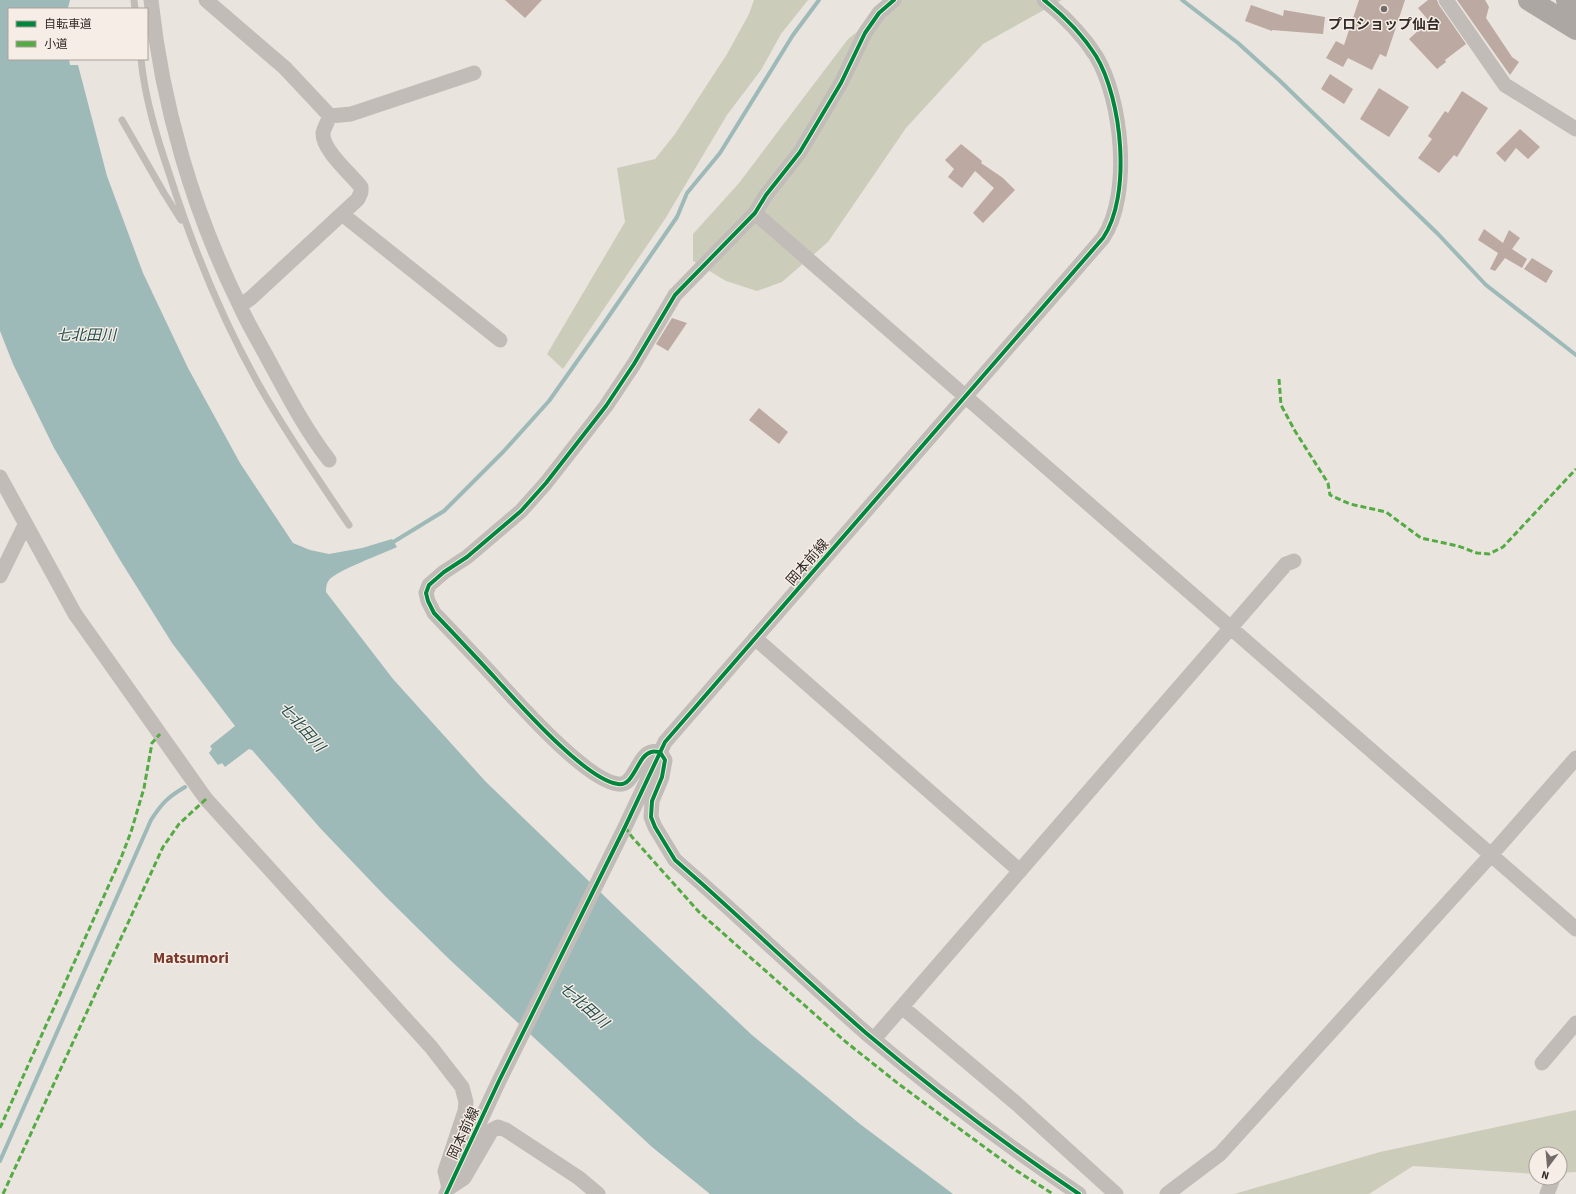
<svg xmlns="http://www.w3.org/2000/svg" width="1576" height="1194" viewBox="0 0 1576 1194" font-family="'Source Sans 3','Noto Sans JP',sans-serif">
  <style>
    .green { fill: #cbcdba }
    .water { fill: #9ebab8 }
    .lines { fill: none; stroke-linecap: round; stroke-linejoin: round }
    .stream { stroke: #9ebab8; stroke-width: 4 }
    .building { fill: #bba9a2 }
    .service { stroke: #c2bcb8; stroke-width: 7 }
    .minor { stroke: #c2bcb8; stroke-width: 15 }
    .trunk { stroke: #aca7a2; stroke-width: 22 }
    .quiet { stroke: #54ab44; stroke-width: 3; stroke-dasharray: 6 3; stroke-linecap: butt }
    .cycleway-casing { stroke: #f6eee6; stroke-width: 6 }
    .cycleway { stroke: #00873e; stroke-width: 4 }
    .poi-dot { fill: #726b67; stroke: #f6eee6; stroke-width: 1.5 }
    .labels { text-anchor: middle; stroke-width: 3; stroke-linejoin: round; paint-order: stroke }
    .poi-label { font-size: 14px; font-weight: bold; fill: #322a27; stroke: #f6eee6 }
    .street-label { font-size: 14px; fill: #322a27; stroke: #f6eee6 }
    .water-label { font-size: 15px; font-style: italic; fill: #224e4f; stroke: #f6eee6 }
    .quarter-label { font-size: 16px; font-weight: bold; fill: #78382a; stroke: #f6eee6 }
  </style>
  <rect width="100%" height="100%" fill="#eae4de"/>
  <path class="green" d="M754,0h54l-27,34 -20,36 -34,45 -62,104 -102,150 -16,-15 78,-132 -8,-54 38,-9 20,-25 52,-80 22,-40z
    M897,0h165l-79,44 -77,84 -78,114 -46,40 -25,9 -31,-10 -33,-20v-27l46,-51 109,-144z
    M1576,1110v62l-16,1v-19h-24v20l-123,-8 -44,28h-135l146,-42z"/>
  <path class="water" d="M0,0h70l-2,8 -3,1h-56v50h60l1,6h8l29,111 36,97 45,95 52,95 53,80 17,7 19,4 33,-6 30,-9 5,8c-15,7 -59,23 -68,33 -3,4 -3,8 -3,12l67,87 93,103 137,132 129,121 108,89 93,70h-243l-58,-47 -203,-188 -65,-64 -63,-66 -69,-79 -3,-1 -24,18 -3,-4 -4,2 -9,-12 3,-4 -2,-3 25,-20 -63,-83 -52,-83 -66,-112 -41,-84 -13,-33z"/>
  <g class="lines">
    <path class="stream" d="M1182,0l56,43 41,37 159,154 48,51 90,70
      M390,544l54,-33 59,-59 46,-51 51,-72 77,-112 10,-24 33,-40 73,-118 26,-35
      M0,1161l151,-341c11,-17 17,-23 34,-33"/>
  </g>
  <path class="building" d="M505,0h37l-17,18z
    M1359,0h46l-19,57 -6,-3 -8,16 -24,-12 -5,9 -17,-9 10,-17 8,4z
    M1428,0h9l2,5 27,39 -21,16 1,2 -9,7 -28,-30 20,-18 -11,-13z
    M1457,0h28l4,7 -3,11 26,39 7,5 -9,13z
    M1251,5l32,11 1,-6 41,7 -2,17 -51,-4v1l-27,-10z
    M1330,74l23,15 -9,15 -23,-15z
    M1379,88l30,19 -20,30 -29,-18z
    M1462,91l26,17 -31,49 -3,-2 -15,18 -21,-15 14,-19 -4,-3 17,-25 3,2z
    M1520,129l20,18 -12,12 -12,-11 -11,14 -9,-9z
    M961,144l21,17 -1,2 22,15 12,12 -32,33 -10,-10 21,-25 -19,-17 -13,17 -14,-11 6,-8 -9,-9z
    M1484,229l19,14 6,-13 11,8 -8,11 15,10 -5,9 -17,-10 -10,13 -5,-2 8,-16 -20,-13z
    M1532,258l21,13 -7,12 -22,-14z
    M672,318l15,5 -19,28 -12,-7z
    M759,408l29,24 -9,12 -30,-24z"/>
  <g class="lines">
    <path class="service" d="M134,0l1,9
      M141,59c4,40 16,79 29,117 23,72 52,143 89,209 27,48 59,94 90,140
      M122,120l42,73 17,27"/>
    <path class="minor" d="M151,0c11,105 42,211 89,306 8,18 19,36 28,53 19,35 37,70 61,101
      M206,0l79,68 45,48 21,-2 123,-41
      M894,0l-15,13 -14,20 -24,50 -41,69 -34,43 -11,18 -80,82 -41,69 -28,42 -60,77 -25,28 -54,46 -23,15 -15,13 -3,8 2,8 6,12c21,22 42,44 63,67 23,25 89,100 121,104 16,3 19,-28 33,-32 3,-1 6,0 9,0l5,8 -3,17 -10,24 -1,16 4,10 20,33 25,22c56,50 110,102 166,151 67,57 140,112 213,161
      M1446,0l59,85 71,44
      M755,213l821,716
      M342,214l158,126
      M240,306l11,-8 107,-99 3,-7v-5c-10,-13 -39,-37 -38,-54 1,-5 5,-12 7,-17
      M0,477l75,137 131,185 225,248 31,40 4,15 -1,9 -20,60 4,17 15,-10 28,-48 6,-3 8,3 73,48 19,16
      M0,576l25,-51
      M755,638l265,233
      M902,1007l115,97 99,90
      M874,1039l412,-475 8,-3
      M1542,1063l34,-40
      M446,1194l53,-113 126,-254 40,-85 438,-504c29,-43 19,-139 -7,-182 -14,-22 -32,-40 -52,-56
      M1167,1194l53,-40 271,-299 85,-97
      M1547,1194l5,-13"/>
    <path class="trunk" d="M1529,0l47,29
      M1567,0l9,6"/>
    <path class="quiet" d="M1279,379l2,26 14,26 33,52 2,12 20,9 36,8 35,26 37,8 19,7 12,1 14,-7 73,-78
      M625,827l7,10 67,75 147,130 54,43 117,86 36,23
      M0,1128l121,-270 10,-26 13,-44 8,-45 8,-9
      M3,1194l160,-347 16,-23 27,-25"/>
    <g class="cycleway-casing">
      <path id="cycleway" d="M894,0l-15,13 -14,20 -24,50 -41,69 -34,43 -11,18 -80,82 -41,69 -28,42 -60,77 -25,28 -54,46 -23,15 -15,13 -3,8 2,8 6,12c21,22 42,44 63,67 23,25 89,100 121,104 16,3 19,-28 33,-32 3,-1 6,0 9,0l5,8 -3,17 -10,24 -1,16 4,10 20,33 25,22c56,50 110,102 166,151 67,57 140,112 213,161
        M446,1194l53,-113 126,-254 40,-85 438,-504c29,-43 19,-139 -7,-182 -14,-22 -32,-40 -52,-56"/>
    </g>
    <use href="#cycleway" class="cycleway"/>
  </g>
  <circle class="poi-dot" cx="1384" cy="9" r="4"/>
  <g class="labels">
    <g class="poi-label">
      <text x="1384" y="29">プロショップ仙台</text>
    </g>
    <g class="street-label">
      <text transform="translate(807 562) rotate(-49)" y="5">岡本前線</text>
      <text transform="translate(463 1133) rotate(-65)" y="5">岡本前線</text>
    </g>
    <g class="water-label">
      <text x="86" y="340">七北田川</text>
      <text transform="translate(302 727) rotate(48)" y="5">七北田川</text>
      <text transform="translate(584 1005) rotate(42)" y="5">七北田川</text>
    </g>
    <g class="quarter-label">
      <text x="191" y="963">Matsumori</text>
    </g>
  </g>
  <rect x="8" y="8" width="140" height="52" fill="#f6eee6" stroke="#a8a09a"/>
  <rect x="16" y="21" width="20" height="6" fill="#00873e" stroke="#a8a09a"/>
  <text x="44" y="28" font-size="12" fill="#322a27">自転車道</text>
  <rect x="16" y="41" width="20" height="6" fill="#54ab44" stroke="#a8a09a"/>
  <text x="44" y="48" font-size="12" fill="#322a27">小道</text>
  <g transform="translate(1548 1166) rotate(196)"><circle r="19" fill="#f6eee6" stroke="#a8a09a"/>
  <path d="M0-3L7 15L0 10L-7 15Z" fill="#726b67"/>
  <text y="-6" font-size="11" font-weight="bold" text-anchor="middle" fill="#322a27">N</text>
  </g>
</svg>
